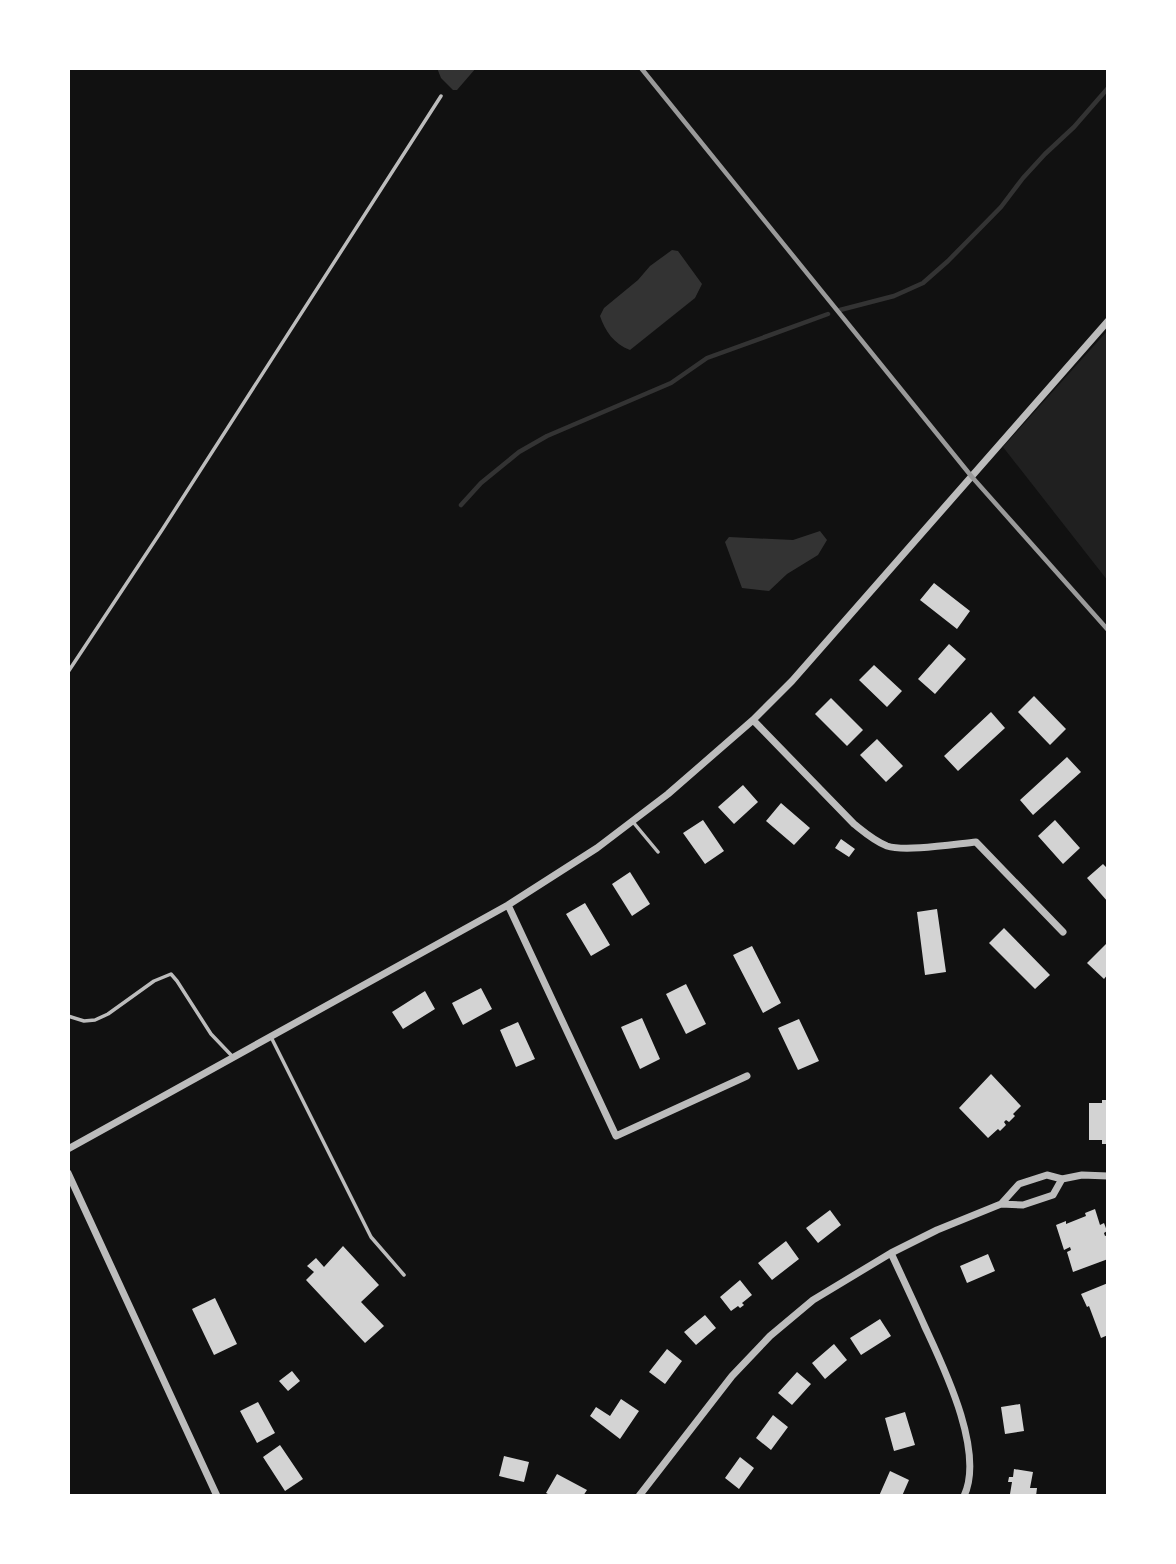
<svg xmlns="http://www.w3.org/2000/svg" width="1176" height="1564" viewBox="0 0 1176 1564" font-family="'Archivo Narrow',sans-serif">
  <style>
    .green { fill: #202020 }
    .water { fill: #333 }
    .lines { fill: none; stroke-linecap: round; stroke-linejoin: round }
    .stream { stroke: #333; stroke-width: 4.5 }
    .building { fill: #d3d3d3 }
    .service { stroke: #bcbcbc; stroke-width: 3.5 }
    .minor { stroke: #bcbcbc; stroke-width: 7 }
    .rail { stroke: #9a9a9a; stroke-width: 4.5 }
  </style>
  <rect width="100%" height="100%" fill="#111"/>
  <path class="green" d="M1108,330v251l-105,-134z"/>
  <path class="water" d="M437,68h39l-19,22h-4l-12,-12z
    M672,250l6,1 24,33 -7,14 -65,52c-16,-6 -25,-19 -30,-34l4,-8 34,-28 12,-14z
    M820,531l7,9 -9,15 -31,19 -18,17 -27,-3 -17,-46 4,-5 64,3z"/>
  <g class="lines">
    <path class="stream" d="M840,310l54,-14 29,-13 25,-22 53,-54 22,-29 22,-24 29,-27 34,-39
      M461,505l20,-22 38,-31 28,-16 124,-53 36,-25 121,-44"/>
  </g>
  <path class="building" d="M934,583l36,28 -13,18 -37,-29z
    M949,644l17,15 -31,35 -17,-15z
    M874,665l28,26 -15,16 -28,-27z
    M1034,696l32,33 -16,16 -32,-33z
    M831,698l32,32 -16,16 -32,-32z
    M991,712l14,16 -47,43 -14,-15z
    M877,739l26,27 -17,16 -26,-27z
    M1067,757l14,15 -48,43 -13,-15z
    M743,785l15,17 -24,22 -16,-17z
    M781,803l29,25 -16,17 -28,-24z
    M703,820l21,31 -19,13 -22,-31z
    M1055,820l25,28 -17,16 -25,-28z
    M841,839l14,10 -6,8 -14,-9z
    M1103,864l5,5v33l-21,-24z
    M630,872l20,32 -18,12 -20,-32z
    M585,903l25,42 -19,11 -25,-42z
    M937,909l9,63 -21,3 -8,-63z
    M1004,928l46,47 -15,14 -46,-46z
    M1108,942v32l-4,5 -17,-16z
    M752,946l29,57 -18,10 -30,-58z
    M686,984l20,40 -20,10 -20,-40z
    M481,988l11,21 -29,16 -11,-22z
    M425,991l10,18 -32,20 -11,-17z
    M642,1018l18,41 -20,10 -19,-42z
    M799,1019l20,42 -21,9 -20,-42z
    M518,1022l17,37 -19,8 -16,-37z
    M991,1074l30,32 -8,8 2,2 -6,6 -3,-2 -2,2 2,3 -6,6 -2,-2 -10,9 -29,-30z
    M1102,1100h6v44h-6v-4h-13v-37h13z
    M1095,1209l5,16 4,-2 3,8 -3,2 1,3 3,-1v24l-35,13 -6,-20 4,-2 -1,-3 -6,3 -8,-25 10,-4v3l20,-8 -1,-3z
    M830,1210l11,15 -23,18 -12,-15z
    M786,1241l13,18 -27,21 -14,-17z
    M343,1246l36,39 -18,17 23,24 -19,17 -59,-63 8,-8 -7,-6 9,-8 8,9z
    M988,1254l7,17 -28,12 -7,-17z
    M740,1280l12,15 -10,8 2,2 -4,3 -2,-2 -7,5 -11,-14z
    M1108,1283v52l-7,3 -12,-32 -2,1 -6,-13z
    M215,1298l22,46 -23,11 -22,-46z
    M705,1315l11,13 -20,17 -12,-13z
    M880,1319l11,17 -30,19 -11,-17z
    M834,1344l13,16 -22,19 -13,-16z
    M667,1349l15,12 -17,23 -16,-12z
    M292,1371l8,10 -12,10 -9,-10z
    M797,1372l14,12 -19,21 -14,-12z
    M621,1399l18,12 -19,28 -30,-23 6,-9 14,9z
    M258,1402l17,31 -18,10 -17,-32z
    M1020,1404l4,27 -19,3 -4,-27z
    M905,1412l10,33 -21,6 -9,-33z
    M773,1415l15,12 -17,23 -15,-12z
    M280,1445l23,34 -18,12 -22,-34z
    M504,1456l25,6 -5,20 -25,-6z
    M740,1457l14,11 -15,21 -14,-11z
    M1014,1469l19,3 -3,16h7l-1,8 -26,-2 2,-12h-4l1,-5h4z
    M890,1471l19,9 -7,16h-23z
    M557,1474l30,16 -4,6h-31l-6,-3z"/>
  <g class="lines">
    <path class="service" d="M68,672l94,-142 279,-434
      M633,822l25,30
      M68,1016l16,5 11,-1 13,-6 46,-33 17,-7 6,7 34,53 21,22
      M271,1037l100,200 33,38"/>
    <path class="minor" d="M753,720l101,104c10,8 20,17 33,22 18,6 68,-2 89,-4l87,90
      M508,905l108,231 131,-60
      M68,1149l440,-244 89,-57 71,-54 85,-74 39,-39 316,-360
      M68,1173l149,323
      M1062,1179l20,-4 26,1
      M891,1253c11,24 23,49 34,74 19,41 60,125 39,169
      M639,1496l93,-120 38,-40 43,-36 78,-47 46,-23 64,-26 18,-20 28,-9 15,4 -9,16 -30,10 -22,-1"/>
    <path class="rail" d="M641,68l331,409 136,153"/>
  </g>
  <rect width="1176" height="1564" fill="none" stroke="#ffffff" stroke-width="140"/>
</svg>
